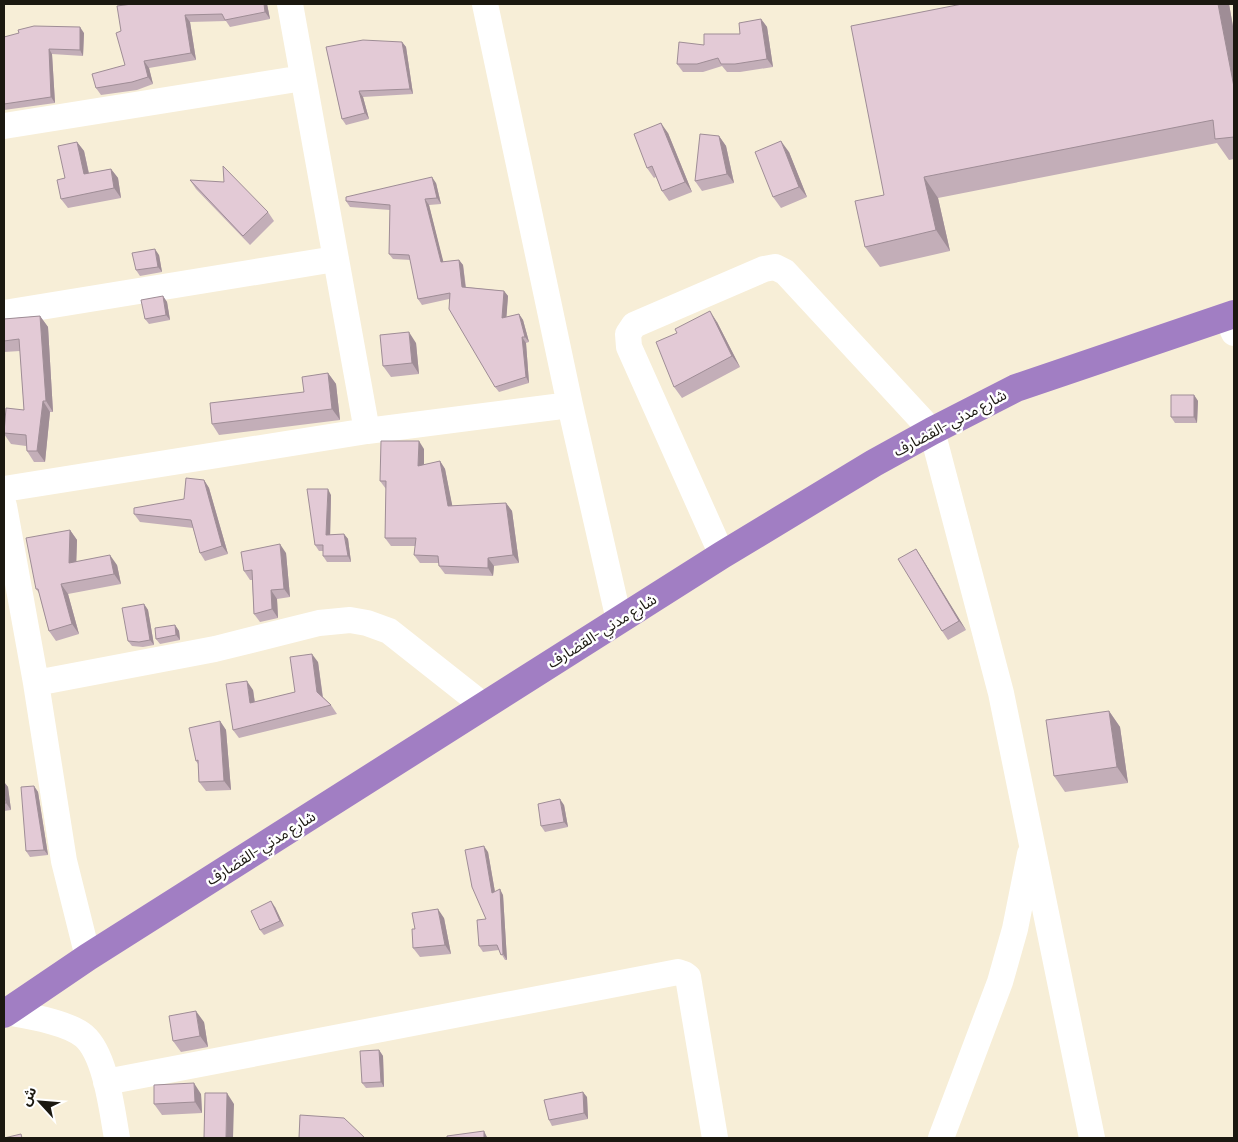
<svg xmlns="http://www.w3.org/2000/svg" width="1238" height="1142" viewBox="0 0 1238 1142" font-family="Barlow,'Noto Sans Arabic',sans-serif">
  <style>
    .lines { fill: none; stroke-linecap: round; stroke-linejoin: round }
    .minor { stroke: #fff; stroke-width: 26 }
    .highway { stroke: #a17ec3; stroke-width: 28 }
    .wall { fill: #c3aeb8 }
    .shaded-wall { fill: #9f8d96 }
    .building { fill: #e3cad6; stroke: #9f8d96 }
    .labels { text-anchor: middle; stroke-width: 5; stroke-linejoin: round; paint-order: stroke }
    .street-label { font-size: 15px; fill: #1b1810; stroke: #fff }
  </style>
  <rect width="100%" height="100%" fill="#f7eed7"/>
  <g class="lines">
    <path class="minor" d="M290,4l77,427
      M485,4l85,401 49,215
      M4,126l299,-48
      M4,313l331,-54
      M1226,316l8,17
      M4,489l363,-58 203,-26
      M4,506l32,177 28,178 24,96
      M722,555l-93,-208 -1,-13 6,-9 130,-56 11,-2 10,5 147,159 69,262 91,445
      M36,683l179,-34 104,-26 31,-3 17,3 22,8 95,75
      M6,1012c22,4 61,10 78,24 22,19 28,75 33,102
      M106,1082l572,-110 6,2 4,3 27,161
      M941,1138l59,-156 15,-53 15,-75"/>
    <path class="highway" d="M4,1014l84,-57 634,-402 152,-92 58,-32 84,-43 218,-74"/>
  </g>
  <path class="wall" d="M132,4h135l3,15 -40,8 -4,-6 -36,1 6,38 -47,8 4,16 -16,6 -36,5 -5,-7 29,-23 -4,-34z
    M962,4h267l5,28v127l-5,1 -12,-17 -279,55 12,53 -70,16 -15,-20 19,-52z
    M761,19l6,8 6,40 -33,5h-13l-5,-6 -19,6h-20l-6,-8 27,-19 36,-11z
    M84,33l-1,23 -31,-2 3,49 -51,7v-73z
    M402,42l4,5 7,47 -50,3 6,22 -23,6 -4,-6 -16,-72z
    M668,133l24,59 -23,9 -7,-10 -6,-14 -2,1 -7,-10z
    M719,136l7,10 8,37 -32,8 -7,-10z
    M77,142l7,9 5,22 22,-4 7,9 3,20 -53,10 -7,-9 4,-21z
    M789,152l18,45 -26,11 -8,-11z
    M190,180l78,32 6,9 -24,24 -54,-56z
    M436,183l5,21 -12,1 14,57 16,-2 4,5 3,22 38,4 4,5 -2,21 13,-3 4,6 6,22 -3,1 3,40 -30,9 -4,-5 -46,-88 -27,6 -4,-6 -7,-39 -18,-1 -4,-5 1,-44 -40,-3 -4,-6z
    M159,255l3,17 -22,4 -4,-6z
    M163,296l4,6 3,18 -21,4 -4,-5z
    M40,316l8,11 5,85h-3l-5,50h-11l-7,-11 -1,-5 -15,-2 -7,-10v-6l20,-18 -4,-59 -16,1v-33z
    M717,322l23,45 -58,31 -8,-11z
    M416,343l3,31 -28,3 -8,-11z
    M328,373l8,11 4,36 -121,15 -7,-11 92,-32z
    M1194,395l4,6 -1,22h-22l-4,-6z
    M424,449v16l16,-4 5,8 7,37 54,-3 6,8 7,52 -25,3 -1,10 -48,-2 -6,-8v-3h-19l-6,-8 2,-9h-25l-6,-8 1,-49 -6,-8z
    M204,480l5,8 19,66 -23,7 -5,-8 -7,-25 -53,-6 -6,-8 50,-15z
    M331,495l-1,40 14,-1 4,5 3,23h-24l-4,-6v-5h-4l-4,-6z
    M70,530l7,10 -1,22 41,3 4,19 -53,10 11,40 -23,7 -7,-10 -10,-38 -3,-4z
    M916,549l50,81 -18,10 -6,-9z
    M286,553l4,44 -13,2 1,19 -18,4 -6,-8 -2,-34h-2l-6,-9z
    M144,604l4,6 6,35 -11,2 -11,-1 -4,-5z
    M175,625l4,6 1,9 -20,4 -4,-5z
    M318,662l5,35 8,8 6,9 -98,24 -6,-8 20,-40 2,12 40,-10z
    M1109,711l11,16 8,56 -63,9 -11,-16z
    M220,721l6,9 5,60 -25,1 -7,-9 -1,-18 -2,-3z
    M4,782l4,5 3,23 -7,1z
    M34,786l4,6 10,63 -18,2 -4,-6z
    M564,805l4,22 -23,5 -4,-6z
    M488,852l7,40 8,3 4,65h-2l-6,-10 -16,2 -4,-6 7,-27z
    M275,907l9,19 -20,9 -4,-5z
    M444,918l7,36 -31,3 -7,-9 2,-19z
    M204,1022l4,25 -27,5 -8,-11z
    M379,1050l4,6 1,31 -18,1 -4,-5z
    M201,1094l1,19 -40,2 -8,-11z
    M587,1097l1,22 -36,7 -3,-6z"/>
  <path class="shaded-wall" d="M264,4h3l3,15 -5,-7z
    M1218,4h11l5,28v55z
    M185,15l5,7 6,38 -5,-7z
    M761,19l6,8 6,40 -6,-8z
    M80,27l4,6 -1,23 -3,-6z
    M402,42l4,5 7,47 -3,-5z
    M49,49l3,5 3,49 -4,-6z
    M144,61l5,7 4,16 -5,-7z
    M359,91l4,6 6,22 -4,-6z
    M661,123l7,10 24,59 -7,-10z
    M719,136l7,10 8,37 -7,-9z
    M781,141l8,11 18,45 -8,-10z
    M77,142l7,9 7,33 -7,-10z
    M111,169l7,9 3,20 -7,-10z
    M432,177l4,6 5,21 -4,-6z
    M924,177l14,21 12,53 -14,-21z
    M425,199l4,6 16,63 -4,-6z
    M155,249l4,6 3,17 -4,-5z
    M459,260l4,5 3,27 -4,-5z
    M504,291l4,5 -2,28 -4,-6z
    M163,296l4,6 3,18 -4,-5z
    M710,311l7,11 23,45 -8,-11z
    M519,314l4,6 6,22 -4,-5z
    M40,316l8,11 5,85 -7,-11z
    M409,332l7,11 3,31 -7,-11z
    M522,337l4,6 3,40 -3,-6z
    M328,373l8,11 4,36 -8,-11z
    M1194,395l4,6 -1,22 -3,-6z
    M43,401l7,11 -5,50 -8,-11z
    M419,441l5,8v25l-6,-8z
    M440,461l5,8 9,45 -6,-8z
    M204,480l5,8 19,66 -6,-8z
    M328,489l3,6 -1,46 -4,-6z
    M506,503l6,8 7,52 -6,-8z
    M70,530l7,10 -1,33 -7,-10z
    M344,534l4,5 3,23 -3,-6z
    M280,544l6,9 4,44 -6,-8z
    M916,549l6,9 44,72 -7,-9z
    M110,555l7,10 4,19 -7,-10z
    M488,558l6,8 -1,10 -5,-8z
    M61,584l7,10 11,40 -7,-10z
    M271,590l6,9 1,19 -6,-9z
    M144,604l4,6 6,35 -4,-5z
    M175,625l4,6 1,9 -4,-5z
    M312,654l6,8 5,38 -6,-8z
    M247,681l6,9 3,22 -6,-9z
    M1109,711l11,16 8,56 -11,-16z
    M220,721l6,9 5,60 -7,-9z
    M4,782l4,5 3,23 -5,-7 -2,-15z
    M34,786l4,6 10,63 -4,-5z
    M560,799l4,6 4,22 -4,-5z
    M484,846l4,6 8,46 -4,-5z
    M500,889l3,6 4,65 -4,-6z
    M271,901l4,6 9,19 -4,-5z
    M438,909l6,9 7,36 -6,-9z
    M196,1011l8,11 4,25 -8,-11z
    M379,1050l4,6 1,31 -3,-5z
    M194,1083l7,11 1,19 -7,-11z
    M583,1092l4,5 1,22 -4,-6z
    M227,1093l7,11 -1,34h-7z
    M484,1131l3,6v1h-3z"/>
  <path class="building" d="M132,4h132l1,8 -40,8 -3,-6 -37,1 6,38 -47,8 4,16 -16,5 -36,6 -4,-14 33,-9 -9,-32 5,-2 -4,-25z
    M962,4h256l16,83v50l-19,2 -2,-19 -289,57 12,53 -71,17 -10,-46 29,-6 -33,-169z
    M761,19l6,40 -32,5h-14l-3,-6 -21,6h-20l2,-22 25,3v-11h36l-1,-11z
    M34,26l46,1v23l-31,-1 2,48 -47,7v-67l15,-4 -1,-3z
    M363,40l39,2 8,47 -51,2 6,22 -23,6 -16,-72z
    M661,123l24,59 -23,9 -10,-25 -5,2 -13,-34z
    M700,134l19,2 8,38 -32,7z
    M781,141l18,46 -26,10 -18,-45z
    M77,142l7,32 27,-5 3,19 -53,11 -4,-19 8,-2 -7,-32z
    M223,166l45,46 -25,24 -53,-56 34,2z
    M432,177l5,21 -12,1 16,63 18,-2 3,27 42,4 -2,27 17,-4 6,23h-3l4,40 -31,10 -46,-78 1,-16 -32,6 -9,-44 -20,-1 1,-49 -44,-4v-4z
    M155,249l3,18 -22,3 -4,-17z
    M163,296l3,19 -21,4 -4,-19z
    M710,311l22,45 -58,31 -18,-45 21,-9 -2,-4z
    M40,316l6,85h-3l-6,50h-10l-1,-16 -22,-2 2,-25 18,2 -5,-71 -15,2v-22z
    M409,332l3,31 -29,3 -3,-31z
    M328,373l4,36 -120,15 -2,-21 94,-11 -2,-15z
    M1171,395h23v22h-23z
    M381,441h38l-1,25 22,-5 8,45 58,-3 7,52 -25,3v10l-49,-2 -1,-10 -24,-1 2,-17h-31l1,-57h-6z
    M186,478l18,2 18,66 -22,7 -9,-33 -57,-6v-6l50,-9z
    M307,489h21l-2,46 18,-1 4,22h-25v-11h-8z
    M70,530l-1,33 41,-8 4,19 -53,10 11,40 -23,7 -11,-42h-2l-10,-51z
    M280,544l4,45 -13,1 1,19 -18,5 -2,-44 -8,1 -3,-19z
    M916,549l43,72 -17,10 -44,-72z
    M144,604l6,36 -11,2 -11,-1 -6,-33z
    M175,625l1,10 -20,4 -1,-11z
    M312,654l5,38 14,13 -98,25 -7,-46 21,-3 3,22 45,-11 -5,-35z
    M1109,711l8,56 -63,9 -8,-56z
    M220,721l4,60 -25,1 -1,-22 -2,1 -7,-33z
    M34,786l10,64 -18,1 -5,-64z
    M4,788l2,15h-2z
    M560,799l4,23 -23,4 -3,-22z
    M484,846l8,47 8,-4 3,65 -2,1 -4,-10 -18,1 -2,-26 9,-1 -14,-32 -7,-37z
    M271,901l9,20 -20,9 -9,-19z
    M438,909l7,36 -32,3 -1,-19h3l-3,-16z
    M196,1011l4,25 -27,5 -4,-25z
    M379,1050l2,32 -19,1 -2,-32z
    M194,1083l1,19 -41,2v-19z
    M583,1092l1,21 -35,7 -5,-20z
    M205,1093h22l-1,45h-22z
    M300,1115l44,3 21,20h-66z
    M484,1131v7h-37v-2z
    M21,1134l1,4h-18z"/>
  <g class="labels">
    <g class="street-label">
      <text transform="translate(950 423) rotate(-28)" y="5">شارع مدني -القضارف</text>
      <text transform="translate(602 631) rotate(-32)" y="5">شارع مدني -القضارف</text>
      <text transform="translate(261 848) rotate(-32)" y="5">شارع مدني -القضارف</text>
    </g>
  </g>
  <rect width="1238" height="1142" fill="none" stroke="#1b1810" stroke-width="10"/>
  <g transform="translate(40 1102) rotate(296)" stroke="#ffffff" stroke-width="4" paint-order="stroke">
  <path d="M0-4L9 19L0 12L-9 19Z" fill="#1b1810"/>
  <text y="-8" font-size="14" font-weight="bold" text-anchor="middle" fill="#1b1810">ش</text>
  </g>
</svg>
